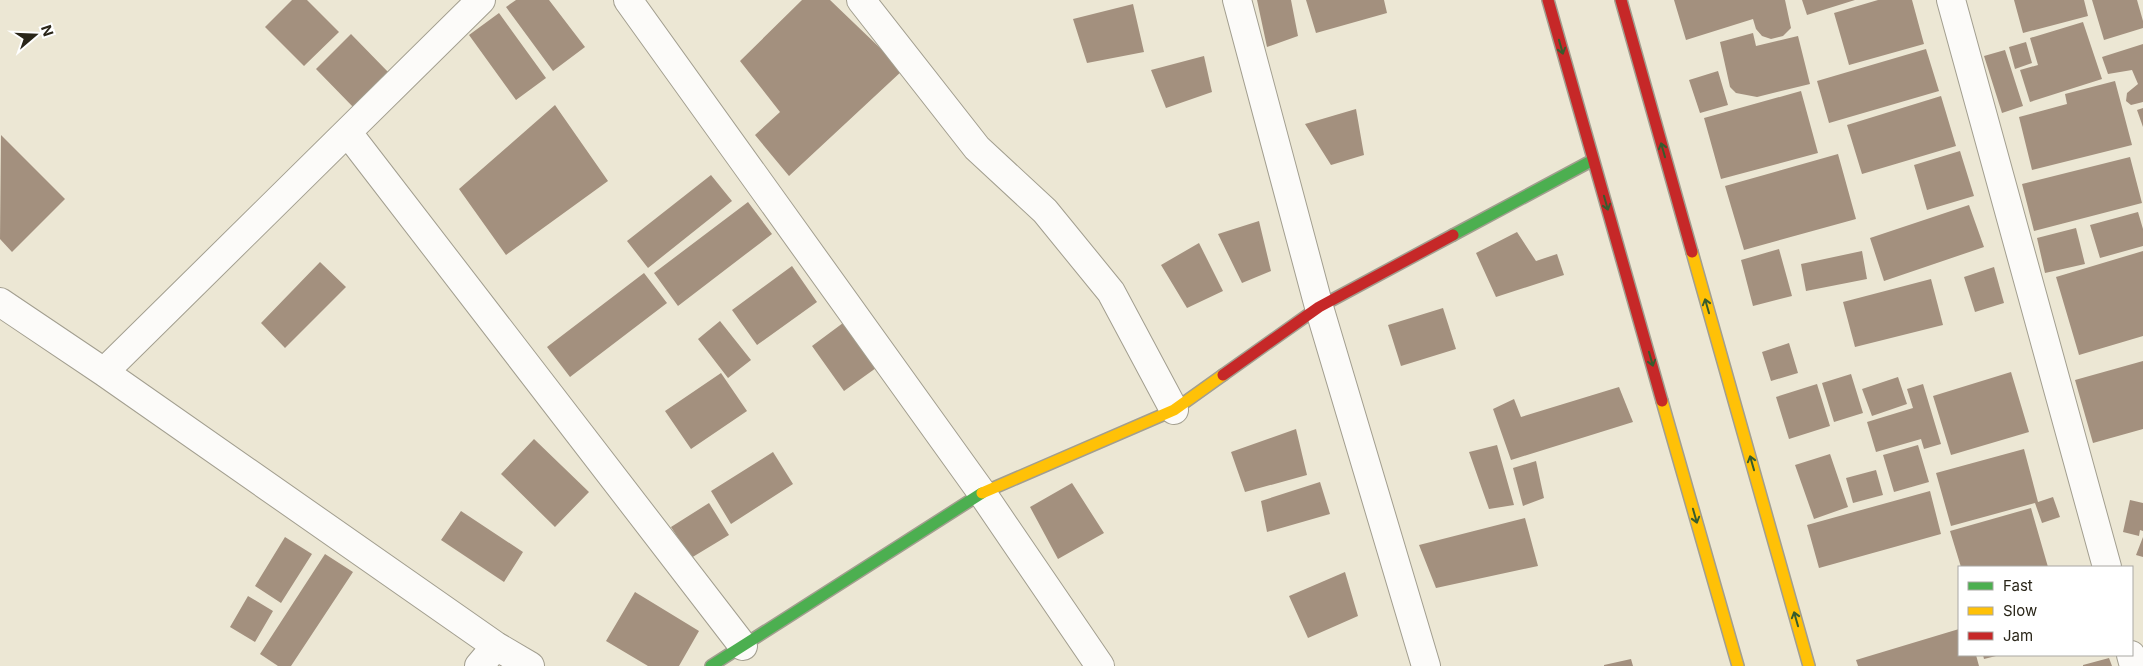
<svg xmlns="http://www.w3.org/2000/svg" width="2143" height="666" viewBox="0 0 2143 666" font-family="Inter,sans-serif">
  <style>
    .building { fill: #a3907e }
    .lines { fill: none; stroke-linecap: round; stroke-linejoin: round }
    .street-casing { stroke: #a29e8f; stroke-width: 30 }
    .fast-casing { stroke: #a29e8f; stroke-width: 14 }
    .slow-casing { stroke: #a29e8f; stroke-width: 14 }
    .jam-casing { stroke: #a29e8f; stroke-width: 14 }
    .street { stroke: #fcfbf9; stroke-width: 28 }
    .fast { stroke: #4caf50; stroke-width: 11 }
    .slow { stroke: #ffc107; stroke-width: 11 }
    .jam { stroke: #c62828; stroke-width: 11 }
    .oneway { stroke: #375c2e }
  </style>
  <rect width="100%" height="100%" fill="#ece7d4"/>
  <path class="building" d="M292,0h15l32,32 -35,34 -39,-39z
    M516,0h33l36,47 -32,24 -47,-64z
    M802,0h28l73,70 -114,106 -34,-41 25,-23 -40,-51z
    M1257,0h34l7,36 -31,11z
    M1306,0h78l3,13 -71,20z
    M1674,0h111l6,28 -8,8 -12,3 -9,-3 -6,-7 -3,-10 -67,21z
    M1802,0h53l-48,15z
    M1878,0h34l12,44 -75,21 -15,-52z
    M2014,0h70l4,16 -65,17z
    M2092,0h45l6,21v7l-39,12z
    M1133,4l11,48 -57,11 -14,-44z
    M499,13l47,65 -30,22 -47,-65z
    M2083,22l19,57 -72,23 -10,-32 18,-5 -8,-27z
    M1753,33l3,13 42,-10 12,48 -53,13 -21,-4 -6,-6 -10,-45z
    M351,34l38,39 -35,35 -38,-39z
    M2026,42l6,21 -17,6 -6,-22z
    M2143,44v58l-12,3 -5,-4 1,-8 11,-9 -6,-14 -24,4 -6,-17z
    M1926,49l13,42 -110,32 -12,-42z
    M2005,50l18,56 -21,7 -18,-57z
    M1204,56l8,36 -46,16 -15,-38z
    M1718,71l10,34 -28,8 -11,-33z
    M2115,81l17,64 -100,25 -13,-53 48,-13 -2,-10z
    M1801,91l17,62 -97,26 -17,-61z
    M1941,96l15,50 -94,28 -15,-49z
    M555,105l53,76 -102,74 -47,-66z
    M2143,108v19l-6,-17z
    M1356,109l8,46 -33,10 -26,-41z
    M1,135l64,64 -53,53 -12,-13z
    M1960,151l14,45 -47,14 -13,-45z
    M1838,154l18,65 -112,31 -19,-64z
    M2130,157l12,46 -108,28 -12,-47z
    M711,175l21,26 -84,67 -21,-27z
    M748,202l24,32 -94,72 -24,-33z
    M1969,205l15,42 -100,34 -14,-43z
    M2138,212l5,17v17l-43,12 -10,-33z
    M1259,221l12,50 -29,12 -24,-49z
    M2076,228l9,36 -40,9 -8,-35z
    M1517,232l19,29 21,-7 7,21 -68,22 -20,-44z
    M1199,243l24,48 -36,17 -26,-43z
    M1779,249l13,47 -39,10 -12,-46z
    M1862,251l5,28 -61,12 -5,-27z
    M2143,251v85l-64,19 -23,-78z
    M320,262l26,25 -61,61 -24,-25z
    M792,266l25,36 -60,43 -25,-35z
    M1994,267l10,36 -29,9 -11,-35z
    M644,273l23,30 -97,74 -23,-30z
    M1931,279l12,46 -88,22 -12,-45z
    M1443,308l13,41 -55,17 -13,-41z
    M720,321l31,39 -23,18 -30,-39z
    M843,323l33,45 -32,23 -32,-45z
    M1789,343l9,30 -27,8 -9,-29z
    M2143,361v68l-50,14 -18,-63z
    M2011,372l18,60 -78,23 -18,-59z
    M721,373l26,38 -56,38 -26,-38z
    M1851,374l12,39 -29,9 -12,-39z
    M1898,377l9,27 -35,12 -10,-27z
    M1817,384l13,42 -41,13 -13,-42z
    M1923,384l18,60 -17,5 -3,-10 -45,13 -9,-30 46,-14 -6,-19z
    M1619,387l14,35 -122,38 -18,-51 21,-10 7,18z
    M1296,429l11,46 -62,17 -14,-40z
    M534,439l55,53 -34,35 -54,-53z
    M1497,445l17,60 -25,4 -20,-57z
    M1918,445l11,37 -35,10 -11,-37z
    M2024,449l14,53 15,-5 7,20 -18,6 -7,-20 -84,23 -15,-53z
    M773,452l20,32 -62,40 -20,-33z
    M1830,454l18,53 -34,12 -19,-54z
    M1536,461l8,37 -21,8 -10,-38z
    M1876,470l7,25 -30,8 -7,-25z
    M1320,482l10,32 -63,18 -6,-31z
    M1072,483l32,50 -46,26 -28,-52z
    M1930,491l11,43 -122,34 -12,-43z
    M2130,500l13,3v28l-3,-1 -1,6 -16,-4z
    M709,503l20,32 -38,23 -20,-31z
    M2031,508l17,59h-87l-11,-36z
    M461,511l62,41 -19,30 -63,-42z
    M1525,518l13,48 -102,22 -17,-43z
    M285,537l27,17 -31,49 -26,-17z
    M2143,537v20l-7,-2z
    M325,554l28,18 -62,94h-13l-18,-12z
    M1345,572l13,44 -50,22 -19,-42z
    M635,592l64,39 -20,35h-31l-42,-25z
    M248,596l25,15 -18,31 -25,-15z
    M1959,629v26h17l3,11h-121l-2,-6z
    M1983,655h17l-16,4z
    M2109,658l3,8h-29v-1z
    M1631,659l2,7h-29v-1z"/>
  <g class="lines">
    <g class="street-casing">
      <path id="street" d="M628,0l354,493 118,173
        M861,0l116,148 68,63 66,81 63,118
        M1237,0l82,307 107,359
        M1951,0l156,567
        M348,133l395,513
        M0,302l104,70 392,274 34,20
        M104,372l377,-372
        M2131,655l3,11
        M479,666l17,-20"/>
    </g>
    <g class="fast-casing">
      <path id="fast" d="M1453,235l140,-75
        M711,666l271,-173"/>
    </g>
    <g class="slow-casing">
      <path id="slow" d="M1692,252l117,414
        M1662,401l76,265
        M982,493l192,-83 49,-35"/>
    </g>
    <g class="jam-casing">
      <path id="jam" d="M1548,0l114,401
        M1621,0l71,252
        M1223,375l96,-68 134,-72"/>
    </g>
    <use href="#street" class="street"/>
    <use href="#fast" class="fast"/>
    <use href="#slow" class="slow"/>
    <use href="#jam" class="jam"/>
  </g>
  <defs><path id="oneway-shaft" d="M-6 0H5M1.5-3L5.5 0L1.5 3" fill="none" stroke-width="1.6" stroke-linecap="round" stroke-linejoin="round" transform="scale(1.25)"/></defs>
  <g class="oneway">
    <use href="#oneway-shaft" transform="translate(1561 47) rotate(74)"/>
    <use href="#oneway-shaft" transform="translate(1663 150) rotate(-106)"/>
    <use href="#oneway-shaft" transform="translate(1606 203) rotate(74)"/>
    <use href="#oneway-shaft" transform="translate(1707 306) rotate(-106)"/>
    <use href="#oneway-shaft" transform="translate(1651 359) rotate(74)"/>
    <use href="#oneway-shaft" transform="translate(1752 463) rotate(-106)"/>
    <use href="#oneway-shaft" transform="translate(1695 516) rotate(74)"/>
    <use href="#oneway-shaft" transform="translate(1796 619) rotate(-106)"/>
  </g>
  <rect x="1958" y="566" width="175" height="90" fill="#ffffff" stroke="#a9a8a3"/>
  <rect x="1968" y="582" width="25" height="8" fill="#4caf50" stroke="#a9a8a3"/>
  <text x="2003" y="591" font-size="15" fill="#292518">Fast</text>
  <rect x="1968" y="607" width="25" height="8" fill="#ffc107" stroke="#a9a8a3"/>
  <text x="2003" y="616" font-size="15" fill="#292518">Slow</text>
  <rect x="1968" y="632" width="25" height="8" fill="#c62828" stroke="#a9a8a3"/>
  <text x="2003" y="641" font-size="15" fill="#292518">Jam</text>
  <g transform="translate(35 35) rotate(71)" stroke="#ffffff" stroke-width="4" paint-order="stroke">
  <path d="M0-4L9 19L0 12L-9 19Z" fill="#292518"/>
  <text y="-8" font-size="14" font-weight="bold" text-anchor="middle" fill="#292518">N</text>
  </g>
</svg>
